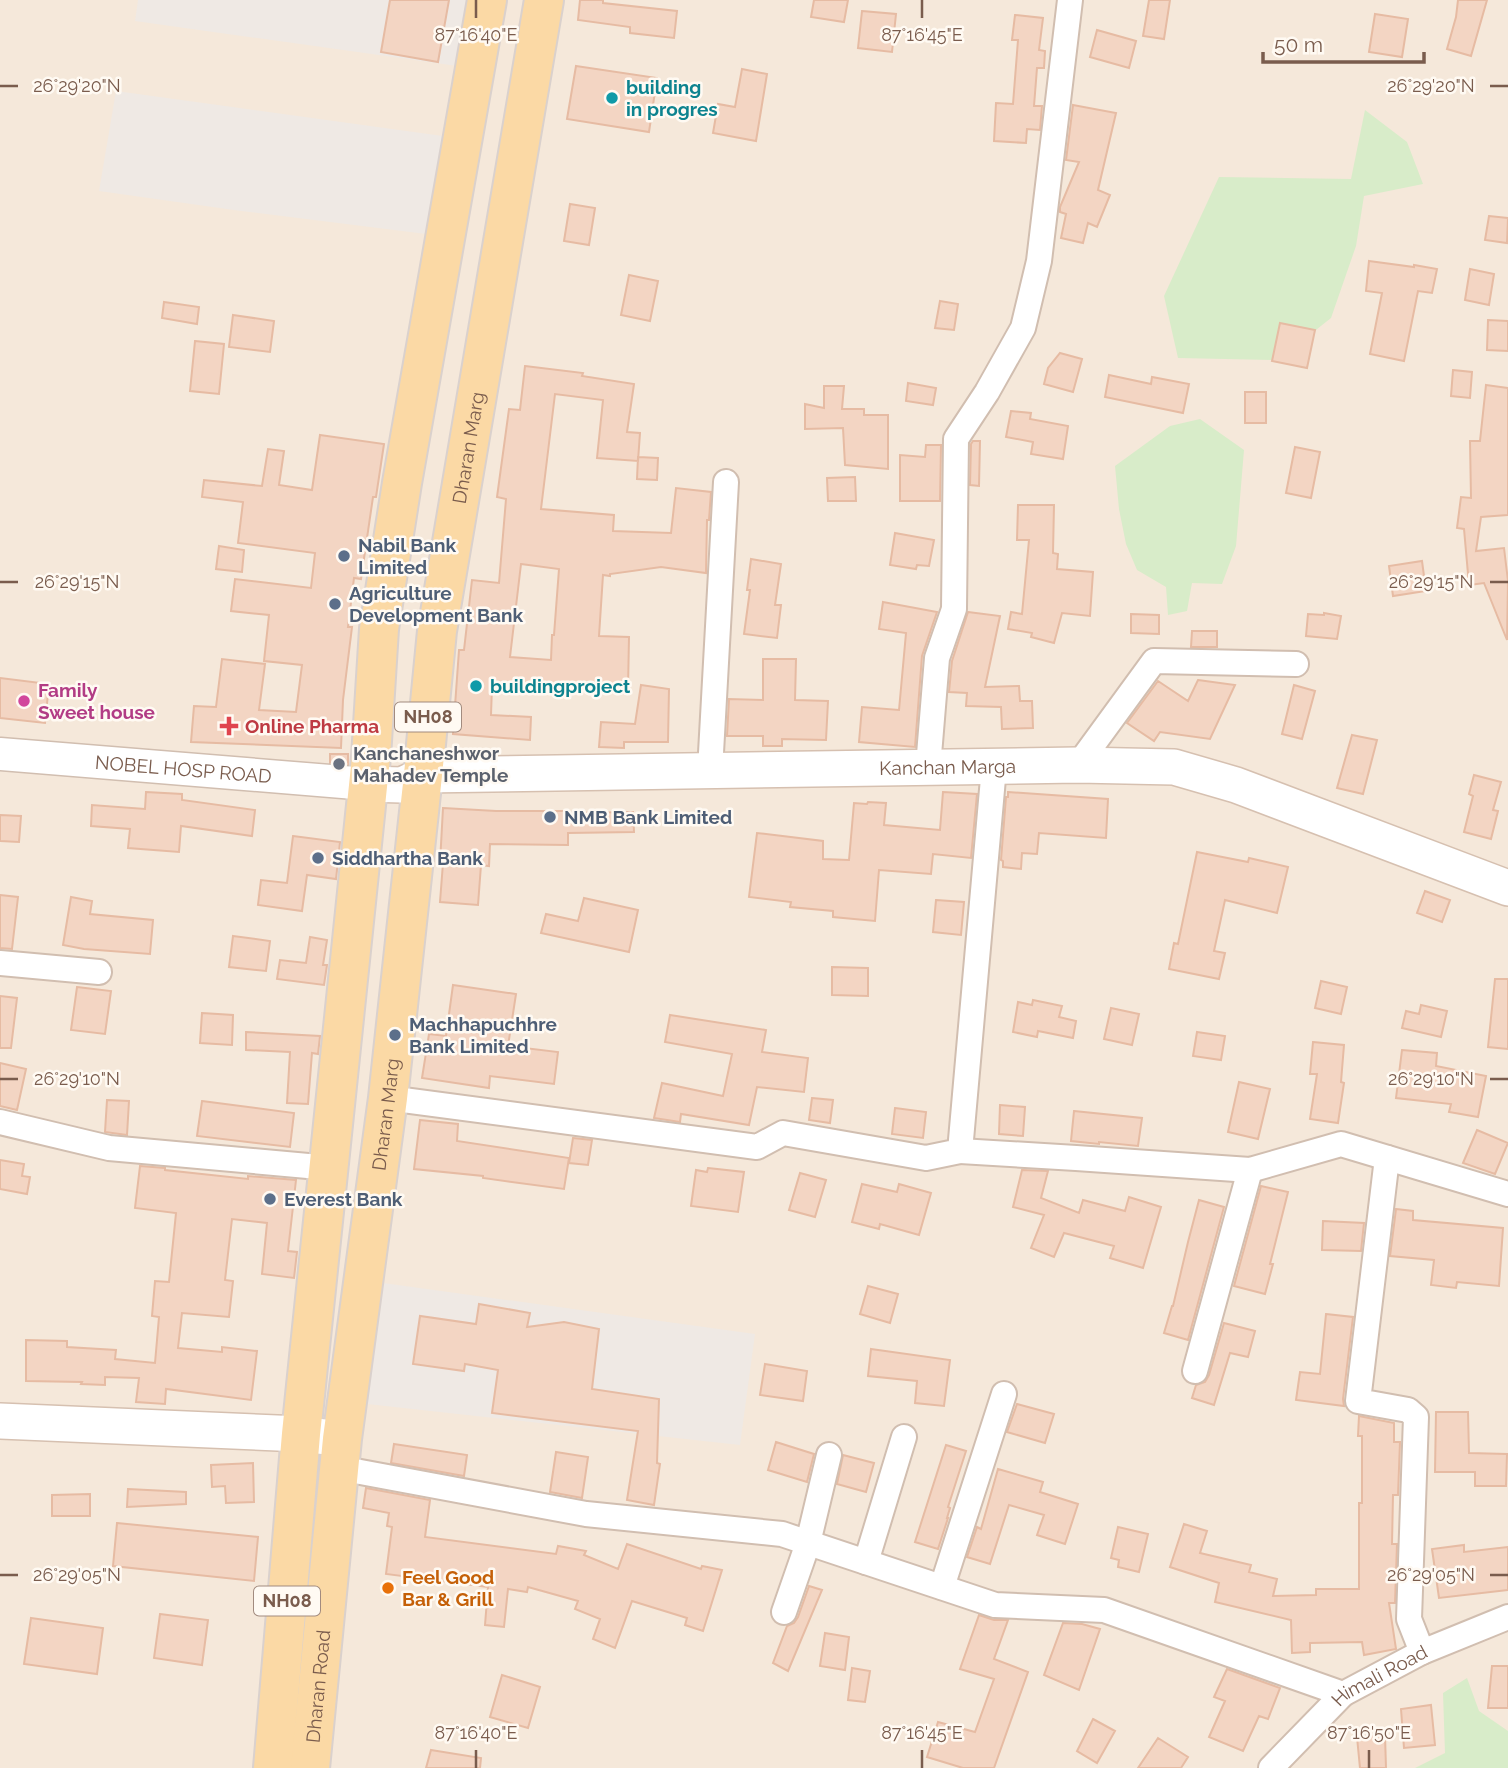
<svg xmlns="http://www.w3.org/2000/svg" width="1508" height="1768" viewBox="0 0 1508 1768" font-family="Raleway,sans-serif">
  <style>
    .residential { fill: #f5e8da }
    .industrial { fill: #efe9e4 }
    .green { fill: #d8ecc9 }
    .building { fill: #f3d5c3; stroke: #e6bba3; stroke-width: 2; fill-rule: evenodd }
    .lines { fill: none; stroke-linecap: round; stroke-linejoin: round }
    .minor-casing { stroke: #d1beb0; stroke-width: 28 }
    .tertiary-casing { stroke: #d1beb0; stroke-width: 35 }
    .secondary-casing { stroke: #d6c0b0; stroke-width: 38 }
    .primary-casing { stroke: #dad1cd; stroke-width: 42 }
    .minor { stroke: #fff; stroke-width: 24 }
    .tertiary { stroke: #fff; stroke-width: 32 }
    .secondary { stroke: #fff; stroke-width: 35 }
    .primary { stroke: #fbd9a5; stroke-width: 38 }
    .ticks { fill: none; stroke: #7a5c4d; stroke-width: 2.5 }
    .culture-dot { fill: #0f9aa8; stroke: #fffaf3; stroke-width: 2.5 }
    .service-dot { fill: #5c6f8a; stroke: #fffaf3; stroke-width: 2.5 }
    .hotel-dot { fill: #d1479c; stroke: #fffaf3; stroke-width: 2.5 }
    .health-dot { fill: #e0444e; stroke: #fffaf3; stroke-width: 2.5 }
    .worship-dot { fill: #6b7280; stroke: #fffaf3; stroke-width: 2.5 }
    .food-dot { fill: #e8710a; stroke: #fffaf3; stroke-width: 2.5 }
    .labels { text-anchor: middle; stroke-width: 5; stroke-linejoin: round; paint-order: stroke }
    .shield { fill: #fffaf3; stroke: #a28b7f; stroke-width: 2 }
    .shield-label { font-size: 18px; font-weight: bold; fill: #7a5c4d }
    .culture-label { font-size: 19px; font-weight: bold; fill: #0d838f; stroke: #fffaf3; text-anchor: start }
    .street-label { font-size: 19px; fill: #7a5c4d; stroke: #fffaf3 }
    .service-label { font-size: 19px; font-weight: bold; fill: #4e5e75; stroke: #fffaf3; text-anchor: start }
    .hotel-label { font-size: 19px; font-weight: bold; fill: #b23c85; stroke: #fffaf3; text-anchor: start }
    .health-label { font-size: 19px; font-weight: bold; fill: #be3a42; stroke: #fffaf3; text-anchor: start }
    .worship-label { font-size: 19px; font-weight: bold; fill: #5b616d; stroke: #fffaf3; text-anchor: start }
    .food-label { font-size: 19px; font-weight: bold; fill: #c56008; stroke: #fffaf3; text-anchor: start }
    .ticks-label { font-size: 18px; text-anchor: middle; fill: #7a5c4d; stroke: #fffaf3; stroke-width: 5; stroke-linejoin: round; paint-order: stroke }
  </style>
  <rect width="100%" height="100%" fill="#fdf6ec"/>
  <path class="residential" d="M0,0h1508v1768h-1508z"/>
  <path class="industrial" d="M138,0h364l-9,71 -358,-50z
    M116,91l334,46 8,101 -217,-27 -142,-20z
    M376,1282l379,52 -15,111 -382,-42z"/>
  <path class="green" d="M1365,110l42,32 16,42 -59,12 -8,50 -25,72 -53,42 -100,-2 -14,-62 55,-119 132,2z
    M1200,419l44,31 -8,96 -14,38 -30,-1 -5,28 -19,4 -2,-28 -29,-17 -11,-26 -7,-35 -4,-43 55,-40z
    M1467,1678l12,33 29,20v37h-93l30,-15 -2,-60z"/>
  <path class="building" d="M390,0h59l-11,62 -57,-10z
    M580,0h23v3l74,8 -3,27 -44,-5v-6l-52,-7z
    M814,0h34l-4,22 -33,-5z
    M1149,0h21l-6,39 -21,-3z
    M1458,0h29l-16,56 -24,-7 9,-32z
    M862,11l34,3 -4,38 -34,-4z
    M1375,14l33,5 -6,38 -33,-5z
    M1015,15l28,3 -4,32 6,1 -1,17h-7l-3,38h8l-2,24 -13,-1 -1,14 -32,-2 2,-38 17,1 5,-64h-6z
    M1097,30l39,11 -7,27 -39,-11z
    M576,66l81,12 -8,54 -82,-13z
    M742,69l25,5 -11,67 -43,-8 5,-29 17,3z
    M1073,105l43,8 -18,77 12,5 -13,32 -9,-4 -5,20 -22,-5 5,-24 -6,-2v-5l19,-45 -13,-2z
    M570,204l25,4 -6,37 -25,-4z
    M1489,216l19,2 -1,25 -22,-3z
    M1369,261l45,6v-2l23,4 -5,24 -14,-2 -14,70 -34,-7 12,-61 -16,-2z
    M1470,269l24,5 -5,31 -24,-5z
    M629,275l29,6 -8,40 -29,-6z
    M940,301l18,3 -4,26 -19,-2z
    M164,302l35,5 -2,17 -35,-6z
    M233,315l41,6 -4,31 -41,-5z
    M1488,320l20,1v30l-21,-1z
    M1280,323l35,7 -8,38 -35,-7z
    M195,341l29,3 -5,50 -29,-3z
    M1060,353l22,6 -9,33 -29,-8 4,-16z
    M525,366l58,7 -1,3 52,8 -7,48 13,1 -2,28 -41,-3 6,-58 -48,-6 -14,115 73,6 -1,16 58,2 5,-45 35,4 -2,28h-2l-1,53 -45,-6 -51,7v2l-7,-1 -4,61 30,1 -1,53 -136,-4 -1,29 40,2 -1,23 -77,-6 6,-84h5l8,-70 27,3 7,-84 -9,-2 12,-88 11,1zM521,564l38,5 -5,66h-2l-1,25 -41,-3z
    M1453,370l19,2 -2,26 -19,-2z
    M1109,375l42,9 1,-7 37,7 -6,29 -78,-16z
    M908,383l28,5 -3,17 -27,-4z
    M1486,385l22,3v127l-27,2 -5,34 28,-3 4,33 -1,59 -23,-57 -15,2 -5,-56 -7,-1 4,-31 10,1 -1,-57h10z
    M824,386h20l-2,23h22v6h24v54l-43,-4 -2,-37 -38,1v-25l19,4z
    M1245,392h21v31h-21z
    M1011,411l20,2 -1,6 38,7 -5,33 -32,-5 2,-12 -27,-5z
    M320,435l64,9 -8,53h-3l-12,82 -7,-1 -6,49h4l-9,73 -2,48 -150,-6 3,-36 22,1 6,-48 43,5 -6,46 37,2 6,-47 -38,-4 5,-46 -38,-4 4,-32 76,9 4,-35 -77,-10 5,-41 -41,-5 2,-17 58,6 6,-37 16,2 -5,34 33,5z
    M973,441h7l-1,45 -9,-1 1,-41z
    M926,445h15l-1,56h-40v-46l25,2z
    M1295,447l25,5 -9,46 -25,-5z
    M638,457l20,1 -1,22 -20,-1z
    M855,477l1,24h-28l-1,-23z
    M1018,505h36l-1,48 5,1 -1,15 36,3 -3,44 -28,-3 -8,30 -23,-6 1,-4 -24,-4 3,-17 11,2 7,-74h-12z
    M895,533l39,7 -5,26 -12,-1 -1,4 -26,-4z
    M219,546l25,4 -2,22 -26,-3z
    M751,559l30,5 -6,41h6l-4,33 -33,-4 6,-44h-3z
    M1422,561l4,30 -33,5 -4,-30z
    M883,602l54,10 -15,44 -7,91 -56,-5 3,-35 37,3 7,-77 -27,-4z
    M968,612l32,4 -15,71 34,-1 1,15h12l1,27 -31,1 -1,-22 -35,-1 1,-13 -18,-1 3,-31z
    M1324,613l17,3 -4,23 -31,-3 2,-22 16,1z
    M1131,614l28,1v19l-28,-1z
    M1192,631h25v16h-26z
    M763,659h33l-1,41 33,1 -2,39 -44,-1v7h-19v-10h-36l2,-37 34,1z
    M0,678l49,6 -4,39 -45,-5z
    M1198,680l37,5 -25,54 -50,-7 -6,9 -27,-18 31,-42 30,20z
    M641,685l28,4 -1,53h-44v6l-25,-1 2,-25 34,2z
    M1294,685l21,6 -13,48 -20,-5z
    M1352,735l25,5 -14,54 -26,-6z
    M330,754h18v10l-18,-1z
    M1474,775l27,7 -8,28 5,1 -7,28 -27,-7 9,-36 -4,-2z
    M146,792l36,2v6l73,10 -3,26 -71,-10 -2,26 -51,-4 2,-19 -39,-3 1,-21 53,4z
    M943,792l34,2 -6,64 -38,-4 -2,20 -52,-4 -4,51 -42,-4v-6l-43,-4 1,-5 -42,-5 8,-64 66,8v18l26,1 5,-57 13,1 1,-2 18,1 -2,22 56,5z
    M1008,792l100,7 -2,39 -67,-5 -2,21 -15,-1 -1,16 -18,-2v-6l-2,-1 5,-63h2z
    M443,808l53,3h72v2l65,-1 1,20 -66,1v12l-78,-1 -1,22 -8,-1 -3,40 -38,-3 3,-39h-3z
    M0,815l21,1 -2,26 -19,-1z
    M293,836l47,6 -4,37 -29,-4 -5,36 -44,-6 3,-25 26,3z
    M1197,852l51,10 1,-4 39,9 -11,46 -52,-13 -11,51 11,2 -6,26 -50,-10 5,-26 4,1z
    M1425,891l25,9 -8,22 -25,-9z
    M0,895l18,2 -6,52 -12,-1z
    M71,897l21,4 -2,13 63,6 -3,34 -66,-5 -21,-4z
    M584,898l54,12 -9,42 -88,-19 5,-19 32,7z
    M936,900l28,2 -3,33 -28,-3z
    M233,936l37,5 -4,30 -37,-4z
    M310,937l17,3 -4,25h4l-3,20 -47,-6 3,-19 26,3z
    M832,967l36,1v28l-36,-1z
    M1495,979h13v70l-20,-2z
    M1321,981l26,6 -6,27 -26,-6z
    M453,985l63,9 -8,52 50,6 -4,32 -64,-8 -1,12 -67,-10 7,-44 17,2z
    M77,987l34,4 -6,43 -34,-4z
    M0,996l17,2 -6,50h-11z
    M1033,1000l29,6 -3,11 17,4 -3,17 -35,-7 -1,6 -24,-5 5,-30 14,3z
    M1421,1005l26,6 -6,26 -39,-9 4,-17 13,3z
    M1111,1008l28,6 -7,31 -28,-6z
    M202,1013l31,2 -1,30 -32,-2z
    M670,1015l96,15 -4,22 46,6 -4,34 -47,-5 -8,38 -68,-11 -1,8 -26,-4 8,-35 61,13 9,-42 -67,-12z
    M246,1032l74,4 -2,18 -6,-1 -4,51 -21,-1 3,-51 -44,-2z
    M1197,1032l28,4 -4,24 -28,-4z
    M1313,1042l31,3 -3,37 3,1 -6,40 -28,-4 7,-45h-7z
    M1402,1050l35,3 -1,13 50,10 -8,41 -29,-5 2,-8 -55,-6z
    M0,1063l26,6 -9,41 -17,-4z
    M1239,1082l31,7 -12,50 -30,-7z
    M812,1098l21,2 -3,23 -21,-3z
    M107,1100l22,1 -2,34 -22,-3z
    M202,1101l92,12 -4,34 -93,-11z
    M1000,1105l25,2 -2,29 -24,-2z
    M895,1108l31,4 -3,26 -31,-4z
    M1074,1111l68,7 -4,28 -39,-4v2l-28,-3z
    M420,1120l38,4 -1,17 112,17 -5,31 -81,-11v-2l-69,-7z
    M1477,1130l31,13 -13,31 -32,-11z
    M573,1138l19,2 -4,25 -19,-2z
    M0,1160l24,4 -2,12 8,1 -3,17 -27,-5z
    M140,1166l25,2v2l83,9v-3l48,4 -8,71 9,1 -3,26 -32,-4 5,-51 -35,-4 -7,61 8,1 -4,36 -47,-4 -4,35 44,4v-5l35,4 -6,49 -85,-11 -1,15 -29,-2 3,-24 -34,-1v8l-24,-1 1,-2 -56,-1v-41l41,1v6l49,3 -1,9 40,4 4,-46 -7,-1 3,-35 14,1 7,-69 -41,-5z
    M708,1168l36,4 -6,40 -47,-6 5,-36 11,2z
    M1022,1170l26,1 -7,27 38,15 4,-13 42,11 4,-14 32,10 -18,61 -33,-10 4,-12 -50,-13 -10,24 -23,-9 13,-33 -31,-8z
    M800,1173l26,7 -11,37 -26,-7z
    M862,1184l35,8 2,-8 32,9 -12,42 -39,-11 -1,5 -27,-7z
    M1261,1186l27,6 -18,72h3l-8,30 -31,-8z
    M1199,1200l25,7 -36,133 -24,-7 8,-27h1l15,-64z
    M1396,1209l17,2v9l90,8 -4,58 -42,-4 -1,6 -25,-3 3,-25 -44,-4z
    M1323,1221l41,2 -3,28 -39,-1z
    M868,1286l30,8 -8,29 -30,-9z
    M479,1304l51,9 -3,14 37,-5 35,7 -7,60 67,10 -2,64 3,1 -6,41 -27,-5 11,-69 -146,-18 6,-43 -33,-6 -1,7 -51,-7 7,-48 56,8z
    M1326,1314l27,3 -10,82 1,7 -48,-6 4,-28 20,2z
    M1224,1323l31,8 -7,26 -18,-4 -16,52 -22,-7 4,-13 9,-3 4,-7z
    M871,1349l79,11 -6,46 -29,-3 2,-22 -49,-5z
    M765,1364l42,7 -4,30 -43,-6z
    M1017,1404l37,10 -9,29 -38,-11z
    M1436,1412h32l1,41 38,1 -1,32h-31v-14h-40z
    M1359,1416l35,7v19h6l-2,53h-5l-1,49h5l-2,59h-6l7,46 -32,6 -2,-13 -52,1v9l-18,1 -1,-33 -76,-18 4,-19 -49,-16 14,-43 23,7 -7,22 51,12 -2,7 28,7 -4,17 43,-1v-6h43v-86h3v-67h-4z
    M776,1442l38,12 -7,28 -39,-12z
    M394,1444l73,11 -3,21 -73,-13z
    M946,1445l20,6 -18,56 2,1 -3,10h1l-10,31 -23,-7z
    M556,1452l32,5 -6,41 -32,-6z
    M843,1455l31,8 -8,29 -29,-8z
    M253,1463l1,39 -28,1 -1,-17 -13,1 -1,-22z
    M998,1469l45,13 -3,10 38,12 -13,40 -28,-9 7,-20 -35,-10 -19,59 -23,-7 10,-30 4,2z
    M366,1488l64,12 -5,37 131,17 2,-8 28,5 -2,4 34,14 9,-25 74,25 1,-3 20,4 -19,61 -18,-6 2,-7 -55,-17 -17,47 -22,-9 7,-20 -25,-10 3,-8 -50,-14 -1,5 -19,-3 -4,38 -19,-2 3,-38 -102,-13 6,-47 -5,-1 2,-13 -26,-5z
    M128,1489l58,3v12l-59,3z
    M90,1494v22h-38v-21z
    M117,1523l141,14 -4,44 -141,-15z
    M1118,1527l30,7 -9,38 -21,-5 1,-7 -8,-2z
    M1464,1545v7l44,-5v43l-69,8 -7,-49z
    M809,1586l13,4 -34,81 -15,-8 14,-37 7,-3 4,-6z
    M160,1614l48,6 -6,45 -48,-7z
    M979,1615l15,5h14l-14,39 34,13 -34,96h-31l-36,-11 11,-35 37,10 19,-53 -34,-10z
    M31,1618l72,10 -6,46 -73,-10z
    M1063,1623l19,1 18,5 -21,61 -35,-15z
    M825,1633l24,4 -4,33 -25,-4z
    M1492,1666h16v42h-20z
    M852,1668l18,3 -5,31 -17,-2z
    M1227,1669l53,19 -12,31 -9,-3 -16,35 -34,-14 16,-36 -11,-4z
    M502,1675l38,12 -12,41 -38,-11z
    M1431,1705l4,40 -31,3 -3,-39z
    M1093,1719l22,12 -18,32 -20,-12z
    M1385,1735l1,33h-26l-3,-31z
    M1158,1738l30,19 -7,11h-43z
    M431,1750l50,8 -1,10h-54z"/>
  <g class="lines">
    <g class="minor-casing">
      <g id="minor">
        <path d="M1078,765l76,-104 142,3"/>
        <path d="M928,767l9,-109 17,-49 2,-170 31,-47 36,-64 16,-67 31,-261"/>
        <path d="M710,771l16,-289"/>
        <path d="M0,963l99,9"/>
        <path d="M388,1098l369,49 26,-14 143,25 34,-7 34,-384"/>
        <path d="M0,1122l109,26 221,20"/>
        <path d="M960,1151l116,7 174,12 91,-26 167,50"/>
        <path d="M1387,1158l-29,243 50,9 8,7 -7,202 13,33"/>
        <path d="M1195,1371l55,-201"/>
        <path d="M339,1468l247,46 196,20 213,71 109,5 239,84"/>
        <path d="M866,1562l38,-125"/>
        <path d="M942,1587l62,-193"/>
        <path d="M784,1612l24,-69 21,-88"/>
        <path id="s1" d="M1271,1768l72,-74 79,-42 86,-35"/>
      </g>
    </g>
    <g class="tertiary-casing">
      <g id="tertiary">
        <path id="s2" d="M0,754l367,30"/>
      </g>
    </g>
    <g class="secondary-casing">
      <g id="secondary">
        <path id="s3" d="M367,784l35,1 21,-10 655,-10 96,2 62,18 272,103"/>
        <path d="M0,1421l301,13 41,5"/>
      </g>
    </g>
    <g class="primary-casing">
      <g id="primary">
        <path d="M273,1768l28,-334 70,-677 8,-128 23,-146 85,-483"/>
        <path id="s4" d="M310,1768l32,-329 46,-341 35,-323 14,-144 107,-631"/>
      </g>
    </g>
    <use href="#minor" class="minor"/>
    <use href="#tertiary" class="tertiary"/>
    <use href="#secondary" class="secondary"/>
    <use href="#primary" class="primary"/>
  </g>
  <path class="ticks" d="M476,0v18M922,0v18M0,86h18M1490,86h18M0,582h18M1490,582h18M0,1079h18M1490,1079h18M0,1575h18M1490,1575h18M476,1750v18M922,1750v18M1369,1750v18"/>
  <g class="culture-dot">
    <circle cx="612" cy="98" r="7"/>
    <circle cx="476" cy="686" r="7"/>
  </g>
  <g class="service-dot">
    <circle cx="344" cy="556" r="7"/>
    <circle cx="335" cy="604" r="7"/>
    <circle cx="550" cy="817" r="7"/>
    <circle cx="318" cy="858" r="7"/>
    <circle cx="395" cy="1035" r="7"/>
    <circle cx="270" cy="1199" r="7"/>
  </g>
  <circle class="hotel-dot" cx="24" cy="701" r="7"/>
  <path class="health-dot" d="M225.5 715.5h7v7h7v7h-7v7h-7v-7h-7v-7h7z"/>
  <circle class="worship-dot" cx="339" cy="764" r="7"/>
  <circle class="food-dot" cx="388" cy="1588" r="7"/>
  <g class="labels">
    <g class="shield">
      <rect x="395" y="702.5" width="66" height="29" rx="5"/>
      <rect x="254" y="1586.5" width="66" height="29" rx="5"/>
    </g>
    <g class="shield-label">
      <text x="428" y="723">NH08</text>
      <text x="287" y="1607">NH08</text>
    </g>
    <g class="culture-label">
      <text x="626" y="94">building<tspan x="626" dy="22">in progres</tspan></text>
      <text x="490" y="693">buildingproject</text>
    </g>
    <g class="street-label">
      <text dy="7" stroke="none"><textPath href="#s4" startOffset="1330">Dharan Marg</textPath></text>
      <text dy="7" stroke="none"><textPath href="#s3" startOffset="583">Kanchan Marga</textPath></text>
      <text dy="7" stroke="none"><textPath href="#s2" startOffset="184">NOBEL HOSP ROAD</textPath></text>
      <text dy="7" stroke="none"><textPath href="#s4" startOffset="658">Dharan Marg</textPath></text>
      <text dy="7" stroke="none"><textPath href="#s1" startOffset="144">Himali Road</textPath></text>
      <text dy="7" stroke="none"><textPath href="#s4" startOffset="82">Dharan Road</textPath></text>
    </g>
    <g class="service-label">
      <text x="358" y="552">Nabil Bank<tspan x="358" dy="22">Limited</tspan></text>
      <text x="349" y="600">Agriculture<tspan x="349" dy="22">Development Bank</tspan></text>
      <text x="564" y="824">NMB Bank Limited</text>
      <text x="332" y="865">Siddhartha Bank</text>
      <text x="409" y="1031">Machhapuchhre<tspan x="409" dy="22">Bank Limited</tspan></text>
      <text x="284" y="1206">Everest Bank</text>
    </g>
    <g class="hotel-label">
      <text x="38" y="697">Family<tspan x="38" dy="22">Sweet house</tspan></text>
    </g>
    <g class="health-label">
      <text x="245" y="733">Online Pharma</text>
    </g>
    <g class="worship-label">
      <text x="353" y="760">Kanchaneshwor<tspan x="353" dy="22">Mahadev Temple</tspan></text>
    </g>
    <g class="food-label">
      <text x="402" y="1584">Feel Good<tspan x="402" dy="22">Bar &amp; Grill</tspan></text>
    </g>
  </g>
  <g class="ticks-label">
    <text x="476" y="41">87°16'40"E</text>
    <text x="922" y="41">87°16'45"E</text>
    <text x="77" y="92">26°29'20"N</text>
    <text x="1431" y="92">26°29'20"N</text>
    <text x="77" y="588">26°29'15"N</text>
    <text x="1431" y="588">26°29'15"N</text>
    <text x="77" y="1085">26°29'10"N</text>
    <text x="1431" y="1085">26°29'10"N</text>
    <text x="77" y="1581">26°29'05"N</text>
    <text x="1431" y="1581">26°29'05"N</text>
    <text x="476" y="1739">87°16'40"E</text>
    <text x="922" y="1739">87°16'45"E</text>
    <text x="1369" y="1739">87°16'50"E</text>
  </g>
  <path d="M1263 52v10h161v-10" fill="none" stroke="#7a5c4d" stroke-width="3.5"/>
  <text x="1274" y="52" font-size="21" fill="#7a5c4d" stroke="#fffaf3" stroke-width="5" paint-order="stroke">50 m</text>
</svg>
